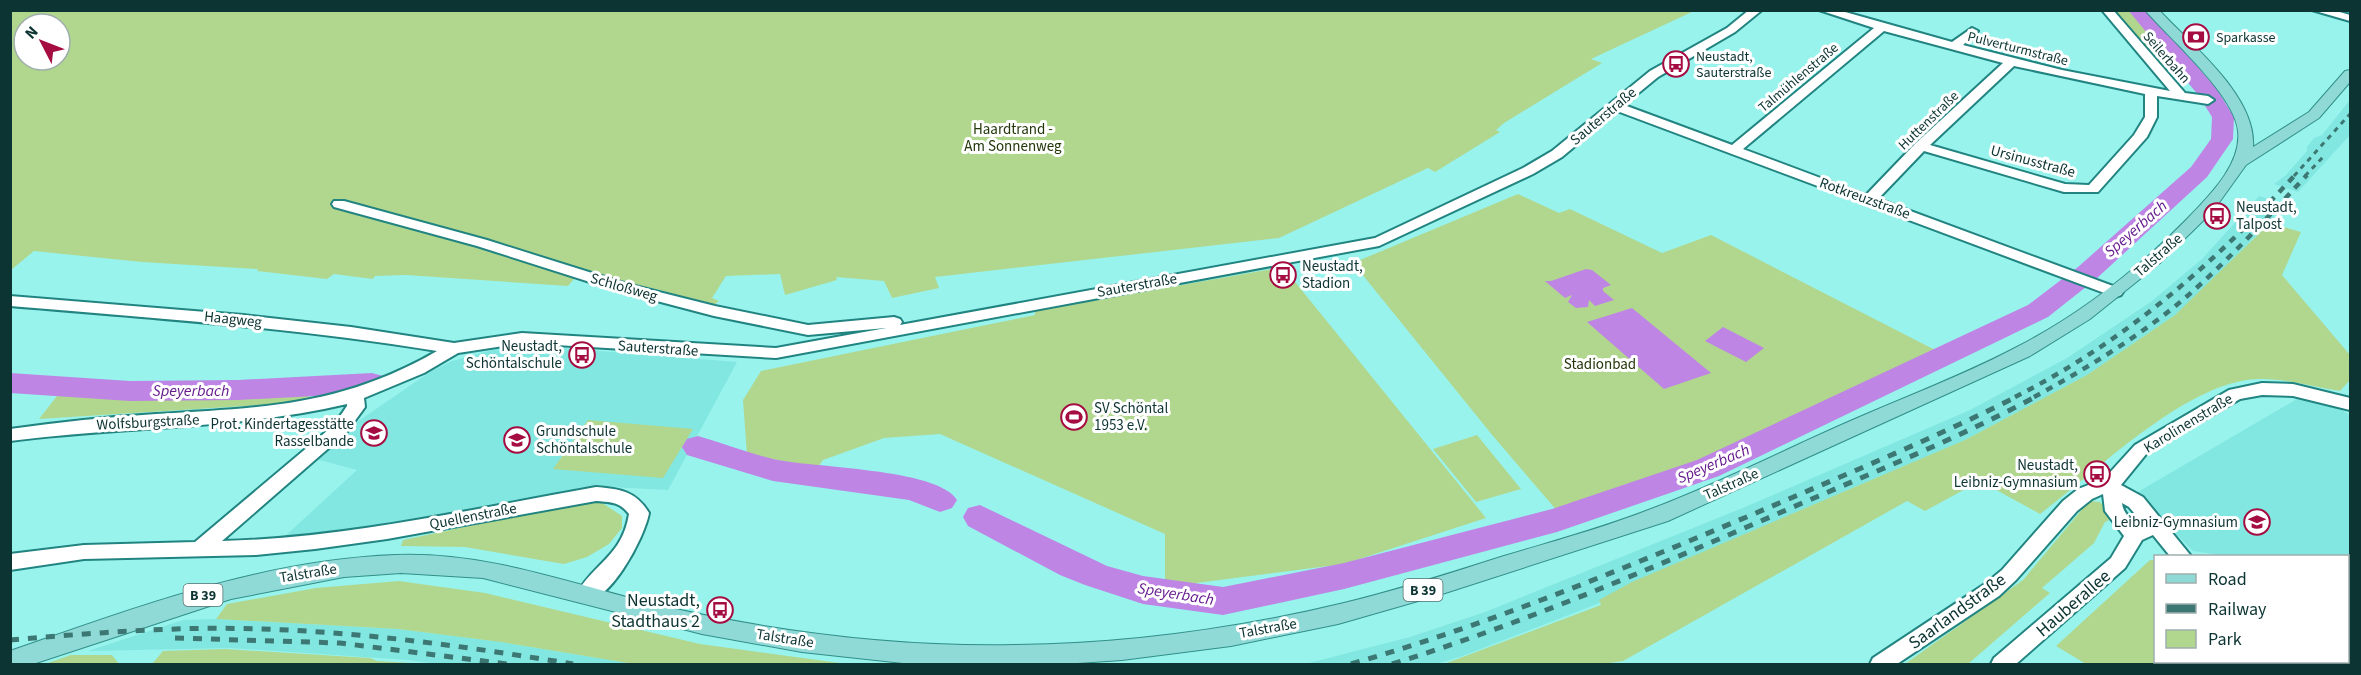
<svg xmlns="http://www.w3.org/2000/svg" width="2361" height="675" viewBox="0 0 2361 675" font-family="'Source Sans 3',sans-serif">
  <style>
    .built { fill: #82e7e0 }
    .green { fill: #b1d78e; fill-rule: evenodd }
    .water { fill: #be85e5 }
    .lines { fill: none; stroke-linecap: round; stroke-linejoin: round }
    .river { fill: #be85e5; fill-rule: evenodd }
    .minor-casing { stroke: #228480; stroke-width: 4 }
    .major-casing { stroke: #318f8a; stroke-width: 2 }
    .minor { fill: #fff; fill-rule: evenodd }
    .major { fill: #8fd9d6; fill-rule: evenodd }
    .rail-far2 { stroke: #3d7773; stroke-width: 3; stroke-dasharray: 5 5; stroke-linecap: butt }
    .rail-far1 { stroke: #3d7773; stroke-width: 4.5; stroke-dasharray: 7 7; stroke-linecap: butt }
    .rail { stroke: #3d7773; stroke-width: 5; stroke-dasharray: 9 9; stroke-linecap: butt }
    .labels { text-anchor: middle; stroke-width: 6; stroke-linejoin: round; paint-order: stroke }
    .far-poi-label { font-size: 14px; fill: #0c3432; stroke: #fff; text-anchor: start }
    .far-street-label { font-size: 14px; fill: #0c3432; stroke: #fff }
    .shield { fill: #fff; stroke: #557170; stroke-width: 1.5 }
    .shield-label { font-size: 14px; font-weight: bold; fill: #0c3432 }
    .street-label { font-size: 15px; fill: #0c3432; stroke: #fff }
    .park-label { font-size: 15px; fill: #23370b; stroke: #fff }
    .poi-label { font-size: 15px; fill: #0c3432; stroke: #fff; text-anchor: start }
    .water-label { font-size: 16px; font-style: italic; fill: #661b8d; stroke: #fff }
    .near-poi-label { font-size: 18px; fill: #0c3432; stroke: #fff; text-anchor: end }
    .near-street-label { font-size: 18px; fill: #0c3432; stroke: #fff }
  </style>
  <rect width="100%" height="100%" fill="#98f3ed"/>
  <path class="built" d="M2350,100v35l-52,57 -24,-8 12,-9 21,-24v-4l7,-9 8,-3z
    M2259,196l27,9 -76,78 -35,32 -88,60 -122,65 -332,142 -36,22 -137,53 -25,7h-130l105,-27 75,-25 260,-105 225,-97 97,-52 85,-57 50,-42z
    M525,345l212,17 -69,128 -57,-3 -23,2 -143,26 -163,24 75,-69 -41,-11 44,-39 70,-48 22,-11 44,-12z
    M2311,398l17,4 22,13v242l-2,-3v-98h-121l-34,-5 -57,-58 161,-94z
    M216,619l182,10 103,13 133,22h-196l-30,-4 -177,-12 -143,3 95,-31z"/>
  <path class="green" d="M11,11h1683l-103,48 11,4 -98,60 -8,7 4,2 -65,40 -7,-4 -149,70 -344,39 4,11 -47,10 -8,-17 -48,-4 1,3 -52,15 -5,-21 -54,2 -14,22 7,3 -9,7 -47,-17 -83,-19 -12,14 -162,-11 -31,1 -2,3 -39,-5 -7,5 -70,-8 1,-2 -116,-7 -108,-11 -23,19zM24,24h36v36h-36z
    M2111,11h22l51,59 -22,-3z
    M1518,194l41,19 11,-4 92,44 49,-18 228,117 -252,118 -128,43 -66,-77 -140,-173z
    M2270,223l31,9 -19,43 68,80v25l-10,11c-26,-4 -56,-13 -82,-12 -71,2 -162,93 -218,135l-60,-33 -55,30 -18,-10 -284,160 -21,3h-158l157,-59 -2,-5 33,-18 333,-142 122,-65 88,-60z
    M1283,267l203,251 -142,46 -179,23v-53l-225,-100 -56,4 -61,22 -5,7 -71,-12 -4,-55 18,-29 274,-56v-4z
    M315,388l-9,13 -13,2 -254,16 22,-28 174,3z
    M588,420l105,9 -30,49 -110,-9z
    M1477,435l44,54 -45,13 -43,-53z
    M2089,501l11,1 14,16 -9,4 -11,21 -52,45 8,5 -82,71h-63l118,-84z
    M601,502l21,14v12l-13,16 -22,13 -23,7 -99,-17 -64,-1 2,-6 170,-36z
    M2150,560h5l1,102h32l-2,2h-100l-30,-18z
    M399,581l86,12 215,51 147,20h-213l-133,-22 -103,-13 -182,-10 11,-15 89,-16z
    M225,649l145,9 7,3 51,3h-276l11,-13z
    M71,655h41l7,9h-74z"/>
  <path class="water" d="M1586,269l6,1 19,15 -8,3v3l11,9 -19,6 -6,-6 -1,7 -12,1 -8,-6 4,-7 -7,3 -20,-17h6z
    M1632,308l79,65 -47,16 -77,-67z
    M1723,327l41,21 -18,14 -41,-21z"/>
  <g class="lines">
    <path class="river" d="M2128,10h20l68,78 18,29 -1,22 -26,38 -111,102 -48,38 -329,159 -162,56 -213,57 -121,26 -80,-11 -58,-19 -25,-10 -92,-49 -5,-9 5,-9 12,-3 127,61 36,10 80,11 121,-24 208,-54 145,-49 331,-155 50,-38 113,-100 20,-28 1,-22 -13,-21z
      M10,373l120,8 108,-1 134,-7 11,3 4,7 -4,7 -11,3 -134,7 -108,1 -120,-8z
      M698,436c25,7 50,17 75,23 38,9 165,9 184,41l-5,8 -12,4 -31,-12 -136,-19 -86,-26 -5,-8 5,-8z"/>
    <g class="minor-casing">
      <path id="minor" d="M1749,10h13l-27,22 -77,45 -34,28 108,40 142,-117 -55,-18h19l114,32 20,-14 6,3 -15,14 99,25 108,21 -68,-81h11l72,83 23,3 6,4 -6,4 -51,-8v21l-10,20 -49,55h-34l-140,-41 -46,48 243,90 2,3 -2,3 -6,2 -498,-186 -55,46 -29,17 -154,72 -603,112 -254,-15 -64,10 -34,20 -60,25 1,9 -19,26 -124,108c126,-3 250,-32 374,-54 24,2 40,4 53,26 -4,24 -42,97 -70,88l-3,-6c17,-32 46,-38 53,-81 -9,-12 -19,-12 -33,-13l-209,38 -72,10 -59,6 -172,4 -74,11v-16l74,-9 111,-3 139,-117 13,-19v-2c-109,26 -225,22 -337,37v-12c49,-7 97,-12 146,-15 106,-6 186,-8 281,-63 -141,-23 -284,-33 -427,-45v-10l233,19 108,12 103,16 68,-10 254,15 110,-20 -78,7 -94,-19 -99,-26 -138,-44 -143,-39 -2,-3 2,-3h10l143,39 140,44 88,22 93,19 86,-8 6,2 2,3 -2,3 475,-87 148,-70 29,-17 98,-80 77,-43zM1884,31l119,32 -87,80 -50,52 -123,-46zM2014,66l131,28v23l-11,18 -45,50 -24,-1 -135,-39z
        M2312,10h21l17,5v6z
        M2262,383l31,1 57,14v12l-57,-14 -31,-1 -22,4 -93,54 -26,32 22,12 48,59h-21l-17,-21 -11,5 -17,28 -109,96h-25l3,-6 117,-100 13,-22 -19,-25 -2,-17 -11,5 -15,12 -61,69 -17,16 -102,68h-27l3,-6 112,-74 17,-14 61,-69 15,-12 26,-10 31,-34 94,-55zM2122,503l7,4 16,19h-6c-8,-6 -16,-13 -17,-23z
        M2206,662h22l-1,2h-22z"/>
    </g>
    <g class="major-casing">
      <path id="major" d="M2145,10h14c32,35 98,86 94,137l56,-35 36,-41 5,-1v12l-31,36 -73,47 -33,46 -53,52 -70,56 -60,37 -362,165 -229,74 -101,29 -107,22 -109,14 -59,4 -160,-1 -101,-11 -100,-18 -219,-56 -82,-5 -57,4 -113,22 -198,65h-23v-13c125,-43 251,-91 385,-96 96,-4 183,32 276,53 112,25 228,39 343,37 111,-1 222,-16 330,-42 54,-13 107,-30 160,-47 50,-15 99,-28 147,-47 64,-24 125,-55 188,-83 58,-26 119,-48 176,-78 63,-32 123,-79 173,-130 21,-22 54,-54 50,-87 -3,-36 -69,-93 -93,-121z"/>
    </g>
    <use href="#minor" class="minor"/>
    <use href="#major" class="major"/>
    <path class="rail-far2" d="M2294,176l56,-62
      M2305,176l18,-19"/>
    <path class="rail-far1" d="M2015,397c109,-55 198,-132 280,-222
      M2034,397c48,-26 96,-55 139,-89 49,-40 91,-87 134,-133"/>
    <path class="rail" d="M175,638l165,5 167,21
      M10,640c83,-7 167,-14 250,-11 105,3 209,18 313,35
      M1351,664c139,-40 272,-95 405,-151 88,-38 177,-74 262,-117
      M1392,664c132,-41 258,-95 385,-150 87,-38 176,-73 260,-118"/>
  </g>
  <defs>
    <g id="bank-ring" transform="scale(1.35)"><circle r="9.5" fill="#fff" stroke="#a50c41" stroke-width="1.5"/><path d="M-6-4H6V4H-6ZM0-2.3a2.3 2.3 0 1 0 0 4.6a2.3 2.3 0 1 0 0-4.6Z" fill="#a50c41"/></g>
    <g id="bus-ring" transform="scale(1.35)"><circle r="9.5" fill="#fff" stroke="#a50c41" stroke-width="1.5"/><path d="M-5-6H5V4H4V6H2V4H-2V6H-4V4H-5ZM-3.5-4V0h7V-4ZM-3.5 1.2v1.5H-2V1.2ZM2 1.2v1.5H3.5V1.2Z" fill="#a50c41"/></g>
    <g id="stadium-ring" transform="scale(1.35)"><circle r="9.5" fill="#fff" stroke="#a50c41" stroke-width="1.5"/><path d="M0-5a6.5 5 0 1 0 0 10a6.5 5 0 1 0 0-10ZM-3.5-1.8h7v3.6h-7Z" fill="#a50c41"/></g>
    <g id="school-ring" transform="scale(1.35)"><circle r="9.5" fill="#fff" stroke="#a50c41" stroke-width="1.5"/><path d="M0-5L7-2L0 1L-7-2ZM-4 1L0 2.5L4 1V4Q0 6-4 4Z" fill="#a50c41"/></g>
  </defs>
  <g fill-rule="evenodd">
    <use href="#bank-ring" x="2196" y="37"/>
    <use href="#bus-ring" x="1676" y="64"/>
    <use href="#bus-ring" x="2217" y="216"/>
    <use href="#bus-ring" x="1283" y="275"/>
    <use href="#bus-ring" x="582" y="355"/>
    <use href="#stadium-ring" x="1074" y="417"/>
    <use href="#school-ring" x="374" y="433"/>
    <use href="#school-ring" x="517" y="440"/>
    <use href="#bus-ring" x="2097" y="474"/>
    <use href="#school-ring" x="2257" y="522"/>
    <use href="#bus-ring" x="720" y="610"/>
  </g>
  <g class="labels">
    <g class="far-poi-label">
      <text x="2216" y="42">Sparkasse</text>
      <text x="1696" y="61">Neustadt,<tspan x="1696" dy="16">Sauterstraße</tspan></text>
    </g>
    <g class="far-street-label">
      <text transform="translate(2018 48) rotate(14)" y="5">Pulverturmstraße</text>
      <text transform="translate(2167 57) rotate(49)" y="5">Seilerbahn</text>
      <text transform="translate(1798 77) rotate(-40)" y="5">Talmühlenstraße</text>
      <text transform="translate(1928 120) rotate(-44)" y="5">Huttenstraße</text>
    </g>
    <g class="shield">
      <rect x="1403.5" y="579" width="39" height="22" rx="4.5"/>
      <rect x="183.5" y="584" width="39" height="22" rx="4.5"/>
    </g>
    <g class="shield-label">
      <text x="1423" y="595">B 39</text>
      <text x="203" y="600">B 39</text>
    </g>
    <g class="street-label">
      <text transform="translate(1603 116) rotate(-40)" y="5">Sauterstraße</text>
      <text transform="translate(2033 161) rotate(15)" y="5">Ursinusstraße</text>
      <text transform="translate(1865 198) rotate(20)" y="5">Rotkreuzstraße</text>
      <text transform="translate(2158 255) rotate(-41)" y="5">Talstraße</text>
      <text transform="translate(1137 285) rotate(-10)" y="5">Sauterstraße</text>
      <text transform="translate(624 287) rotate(16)" y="5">Schloßweg</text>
      <text transform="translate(233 319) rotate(6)" y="5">Haagweg</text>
      <text transform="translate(658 348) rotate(4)" y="5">Sauterstraße</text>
      <text transform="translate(148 422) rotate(-3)" y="5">Wolfsburgstraße</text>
      <text transform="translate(2188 423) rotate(-31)" y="5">Karolinenstraße</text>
      <text transform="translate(1731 484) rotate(-24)" y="5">Talstraße</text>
      <text transform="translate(473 516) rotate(-11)" y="5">Quellenstraße</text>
      <text transform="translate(308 573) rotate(-9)" y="5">Talstraße</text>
      <text transform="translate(1268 628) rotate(-10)" y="5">Talstraße</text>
      <text transform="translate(785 638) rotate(9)" y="5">Talstraße</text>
    </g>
    <g class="park-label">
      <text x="1013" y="134">Haardtrand -<tspan x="1013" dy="17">Am Sonnenweg</tspan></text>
      <text x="1600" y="369">Stadionbad</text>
    </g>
    <g class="poi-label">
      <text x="2236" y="212">Neustadt,<tspan x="2236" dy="17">Talpost</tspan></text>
      <text x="1302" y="271">Neustadt,<tspan x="1302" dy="17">Stadion</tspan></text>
      <text x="562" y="351" text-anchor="end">Neustadt,<tspan x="562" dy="17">Schöntalschule</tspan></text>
      <text x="1094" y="413">SV Schöntal<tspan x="1094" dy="17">1953 e.V.</tspan></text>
      <text x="354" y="429" text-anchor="end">Prot. Kindertagesstätte<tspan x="354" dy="17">Rasselbande</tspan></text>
      <text x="536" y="436">Grundschule<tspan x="536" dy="17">Schöntalschule</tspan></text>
      <text x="2078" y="470" text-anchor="end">Neustadt,<tspan x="2078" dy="17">Leibniz-Gymnasium</tspan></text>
      <text x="2238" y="527" text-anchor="end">Leibniz-Gymnasium</text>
    </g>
    <g class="water-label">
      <text transform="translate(2135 228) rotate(-41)" y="6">Speyerbach</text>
      <text x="191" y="396">Speyerbach</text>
      <text transform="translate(1713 463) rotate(-23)" y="6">Speyerbach</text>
      <text transform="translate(1176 593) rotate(9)" y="6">Speyerbach</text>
    </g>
    <g class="near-poi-label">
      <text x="700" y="606">Neustadt,<tspan x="700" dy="21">Stadthaus 2</tspan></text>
    </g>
    <g class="near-street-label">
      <text transform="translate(2073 603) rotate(-41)" y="6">Hauberallee</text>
      <text transform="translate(1957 611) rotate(-36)" y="6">Saarlandstraße</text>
    </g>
  </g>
  <rect width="2361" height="675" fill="none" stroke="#0c3432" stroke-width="24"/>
  <rect x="2154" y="555" width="195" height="108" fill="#ffffff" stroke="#9eaead" stroke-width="1.5"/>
  <rect x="2166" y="574" width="30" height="9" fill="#8fd9d6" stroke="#9eaead" stroke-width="1.5"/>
  <text x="2208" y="585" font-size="18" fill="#0c3432">Road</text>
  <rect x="2166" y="604" width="30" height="9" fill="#3d7773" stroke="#9eaead" stroke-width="1.5"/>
  <text x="2208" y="615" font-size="18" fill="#0c3432">Railway</text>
  <rect x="2166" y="630" width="30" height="18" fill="#b1d78e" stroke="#9eaead" stroke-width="1.5"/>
  <text x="2208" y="645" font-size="18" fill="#0c3432">Park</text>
  <g transform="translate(42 42) rotate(312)"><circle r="28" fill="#ffffff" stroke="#9eaead" stroke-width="1.5"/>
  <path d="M0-4.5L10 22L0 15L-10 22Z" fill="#a50c41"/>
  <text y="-9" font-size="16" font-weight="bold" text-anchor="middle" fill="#0c3432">N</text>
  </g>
</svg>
